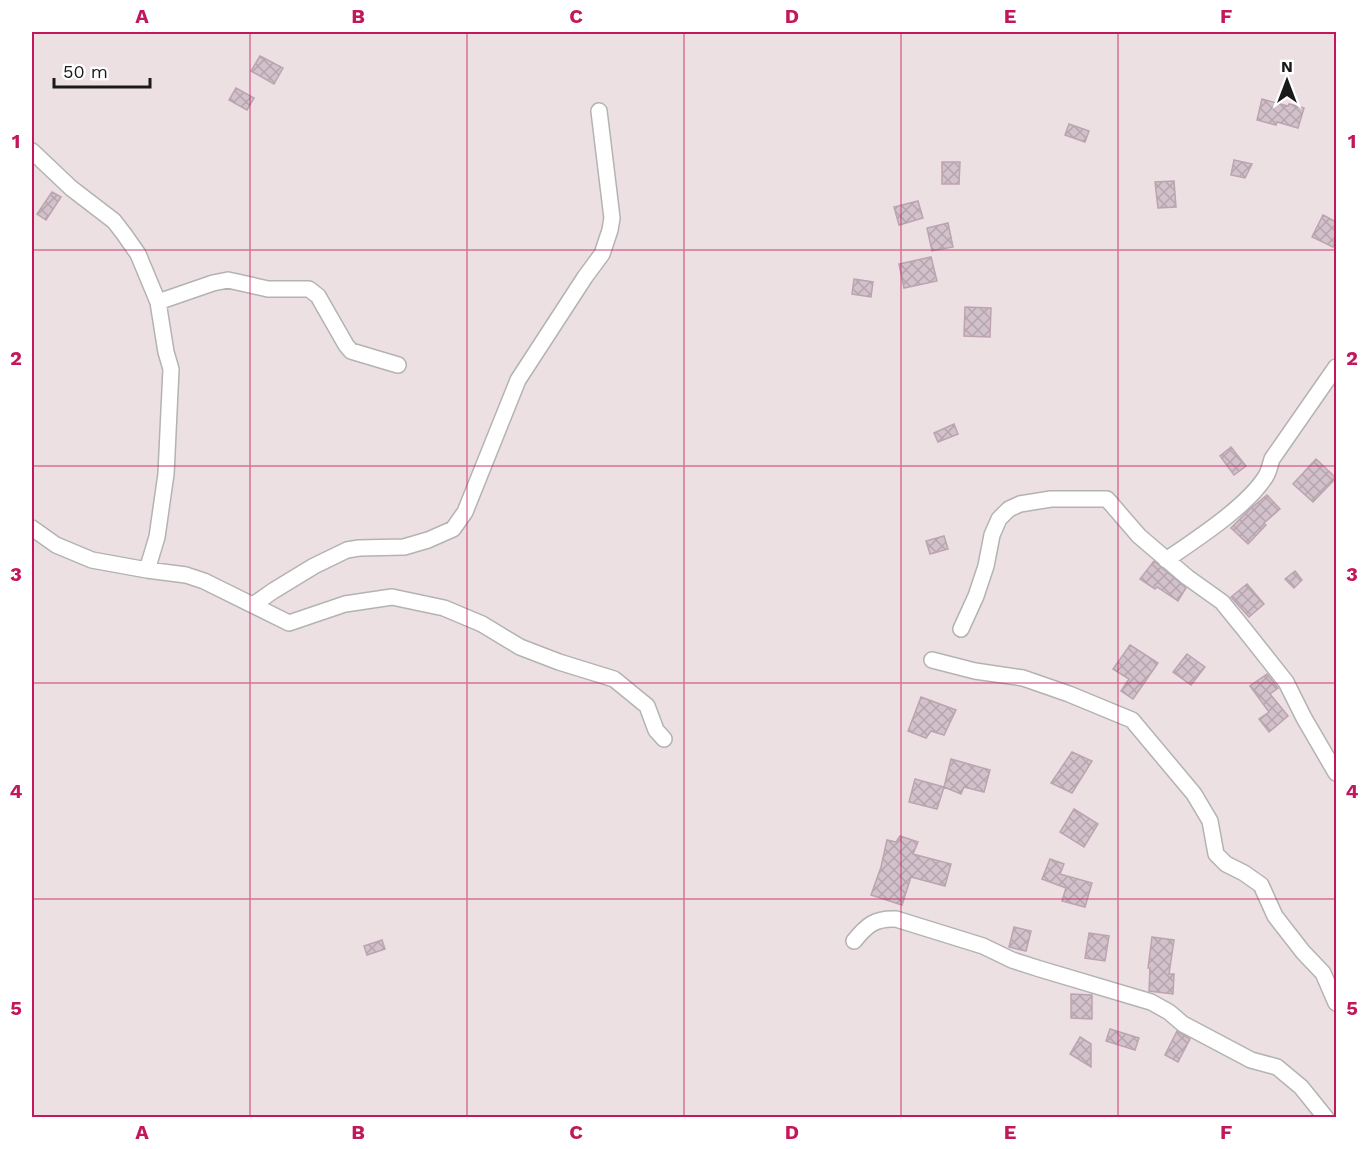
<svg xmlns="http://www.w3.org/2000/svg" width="1368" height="1149" viewBox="0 0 1368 1149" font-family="'Work Sans',sans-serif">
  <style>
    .building { fill: url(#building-cross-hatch); stroke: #bda3b0; stroke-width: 1.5 }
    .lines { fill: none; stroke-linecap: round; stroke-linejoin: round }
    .minor-casing { stroke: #b3b3b3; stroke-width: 18 }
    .minor { stroke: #fff; stroke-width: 15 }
    .grid { fill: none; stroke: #c2185b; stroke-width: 1.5; stroke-opacity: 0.55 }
    .neatline { fill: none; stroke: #c2185b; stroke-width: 2 }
    .grid-label { font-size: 20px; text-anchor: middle; font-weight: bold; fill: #c2185b }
  </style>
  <defs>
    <pattern id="building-cross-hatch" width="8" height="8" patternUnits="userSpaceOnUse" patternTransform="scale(1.5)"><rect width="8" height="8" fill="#d2c1ca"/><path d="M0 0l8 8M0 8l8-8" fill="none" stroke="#b4a5ad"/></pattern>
  </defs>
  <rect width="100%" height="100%" fill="#ece0e3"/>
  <path class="building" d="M260,56l23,12 -9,16 -23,-13z
    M236,88l18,10 -7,12 -18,-10z
    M1262,99l26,7 1,-2 15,4 -6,20 -21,-6 -1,3 -19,-5z
    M1069,124l20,7 -4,11 -20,-7z
    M1234,160l18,4 -7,14 -14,-3z
    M942,162h18l-1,22h-17z
    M1174,181l2,26 -18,1 -3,-26z
    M52,192l9,5 -15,23 -9,-6z
    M918,201l5,17 -24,7 -5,-18z
    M1323,215l13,7v18l-3,7 -21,-10z
    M948,223l5,24 -21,4 -5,-23z
    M931,257l6,24 -33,7 -5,-24z
    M854,279l19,3 -2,15 -19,-3z
    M965,307l26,1 -1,29 -26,-1z
    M954,424l4,10 -20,8 -4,-9z
    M1231,447l15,19 -12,9 -14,-19z
    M1316,459l20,19 -23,24 -20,-18z
    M1267,495l13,14 -16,14 2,2 -18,19 -17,-16 19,-19z
    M944,536l4,13 -18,5 -4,-13z
    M1154,561l32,27 -8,13 -21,-14 -2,2 -15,-10z
    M1295,571l7,9 -8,8 -9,-9z
    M1247,584l17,20 -15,13 -18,-20z
    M1130,645l28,18 -25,36 -12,-8 8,-12 -16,-10z
    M1187,654l18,13 -14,18 -18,-13z
    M1267,674l11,14 -8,6 18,22 -19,16 -10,-13 10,-7 -19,-26z
    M921,697l35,13 -12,25 -13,-4 -5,7 -18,-7z
    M1072,752l20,9 -20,32 -21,-10z
    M951,759l39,11 -6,22 -20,-5 -3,7 -17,-7z
    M915,779l29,8 -7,22 -28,-7z
    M1074,809l24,15 -14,23 -24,-15z
    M900,836l18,6 -5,12 38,10 -6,22 -34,-9 -9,28 -31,-10 10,-28 6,-27 9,2z
    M1050,859l14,5 -4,10 32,9 -7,24 -23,-6 4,-13 -24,-9z
    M1014,927l17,4 -5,20 -17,-4z
    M1089,933l20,3 -4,25 -20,-3z
    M1152,937l22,3 -5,34h5l-1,20 -24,-3 1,-23h-2z
    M382,940l3,9 -18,6 -3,-9z
    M1071,994l21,1v24l-21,-1z
    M1110,1029l29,9 -4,12 -29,-9z
    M1177,1031l13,8 -12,23 -13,-7z
    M1080,1037l11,7v23l-21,-13z"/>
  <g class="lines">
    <g class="minor-casing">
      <path id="minor" d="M32,151l39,37 43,33 10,13 14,20 20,48 8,50 5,17 -5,105 -9,63 -10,33
        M158,302l55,-19 15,-3 40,9h41l9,7 28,49 5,6 47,14
        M32,528l24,17 36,15 55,10 39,5 18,6 85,42 56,-19 47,-7 52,11 38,16 38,23 39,15 55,17 33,27 9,24 8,9
        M1166,560c29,-20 82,-54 100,-84 3,-5 4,-11 6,-17l64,-92
        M253,605l20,-14 41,-25 33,-16 12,-2 45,-1 24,-7 25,-11 12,-17 53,-132 67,-103 17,-23 8,-24 2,-12 -13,-107
        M961,629l15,-33 10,-30 6,-31 7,-16 10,-10 11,-5 31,-5h56l32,37 48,41 35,25 22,27 42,53 18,36 32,55
        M932,660l43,11 48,7 46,16 63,26 62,74 16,27 6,33 10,10 18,9 17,12 14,31 28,36 20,21 13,30
        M854,941c13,-16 21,-23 42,-22l87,27 29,14 28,9 111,33 18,10 14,12 68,36 26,7 24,20 25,31"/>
    </g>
    <use href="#minor" class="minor"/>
  </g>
  <path class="grid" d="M250,32v1086M467,32v1086M684,32v1086M901,32v1086M1118,32v1086M32,250h1304M32,466h1304M32,683h1304M32,899h1304"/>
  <rect width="1368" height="1149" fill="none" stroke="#ffffff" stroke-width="66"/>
  <g transform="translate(1287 81)" stroke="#ffffff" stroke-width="4.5" paint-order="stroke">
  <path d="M0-4.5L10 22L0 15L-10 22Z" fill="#1a1a1a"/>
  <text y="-9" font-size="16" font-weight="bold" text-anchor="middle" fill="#1a1a1a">N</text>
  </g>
  <path d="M54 78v9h96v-9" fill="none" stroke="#1a1a1a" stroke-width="3"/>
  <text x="63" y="78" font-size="18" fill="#1a1a1a" stroke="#ffffff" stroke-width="4.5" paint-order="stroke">50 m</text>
  <rect x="33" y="33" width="1302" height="1083" class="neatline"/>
  <g class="grid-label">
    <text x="142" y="23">A</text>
    <text x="358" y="23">B</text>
    <text x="576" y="23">C</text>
    <text x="792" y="23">D</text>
    <text x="1010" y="23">E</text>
    <text x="1226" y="23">F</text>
    <text x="16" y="148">1</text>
    <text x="1352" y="148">1</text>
    <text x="16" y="365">2</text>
    <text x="1352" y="365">2</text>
    <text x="16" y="581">3</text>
    <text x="1352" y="581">3</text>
    <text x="16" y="798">4</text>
    <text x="1352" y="798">4</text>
    <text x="16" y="1015">5</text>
    <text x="1352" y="1015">5</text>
    <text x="142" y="1139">A</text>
    <text x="358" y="1139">B</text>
    <text x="576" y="1139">C</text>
    <text x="792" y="1139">D</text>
    <text x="1010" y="1139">E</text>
    <text x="1226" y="1139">F</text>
  </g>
</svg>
